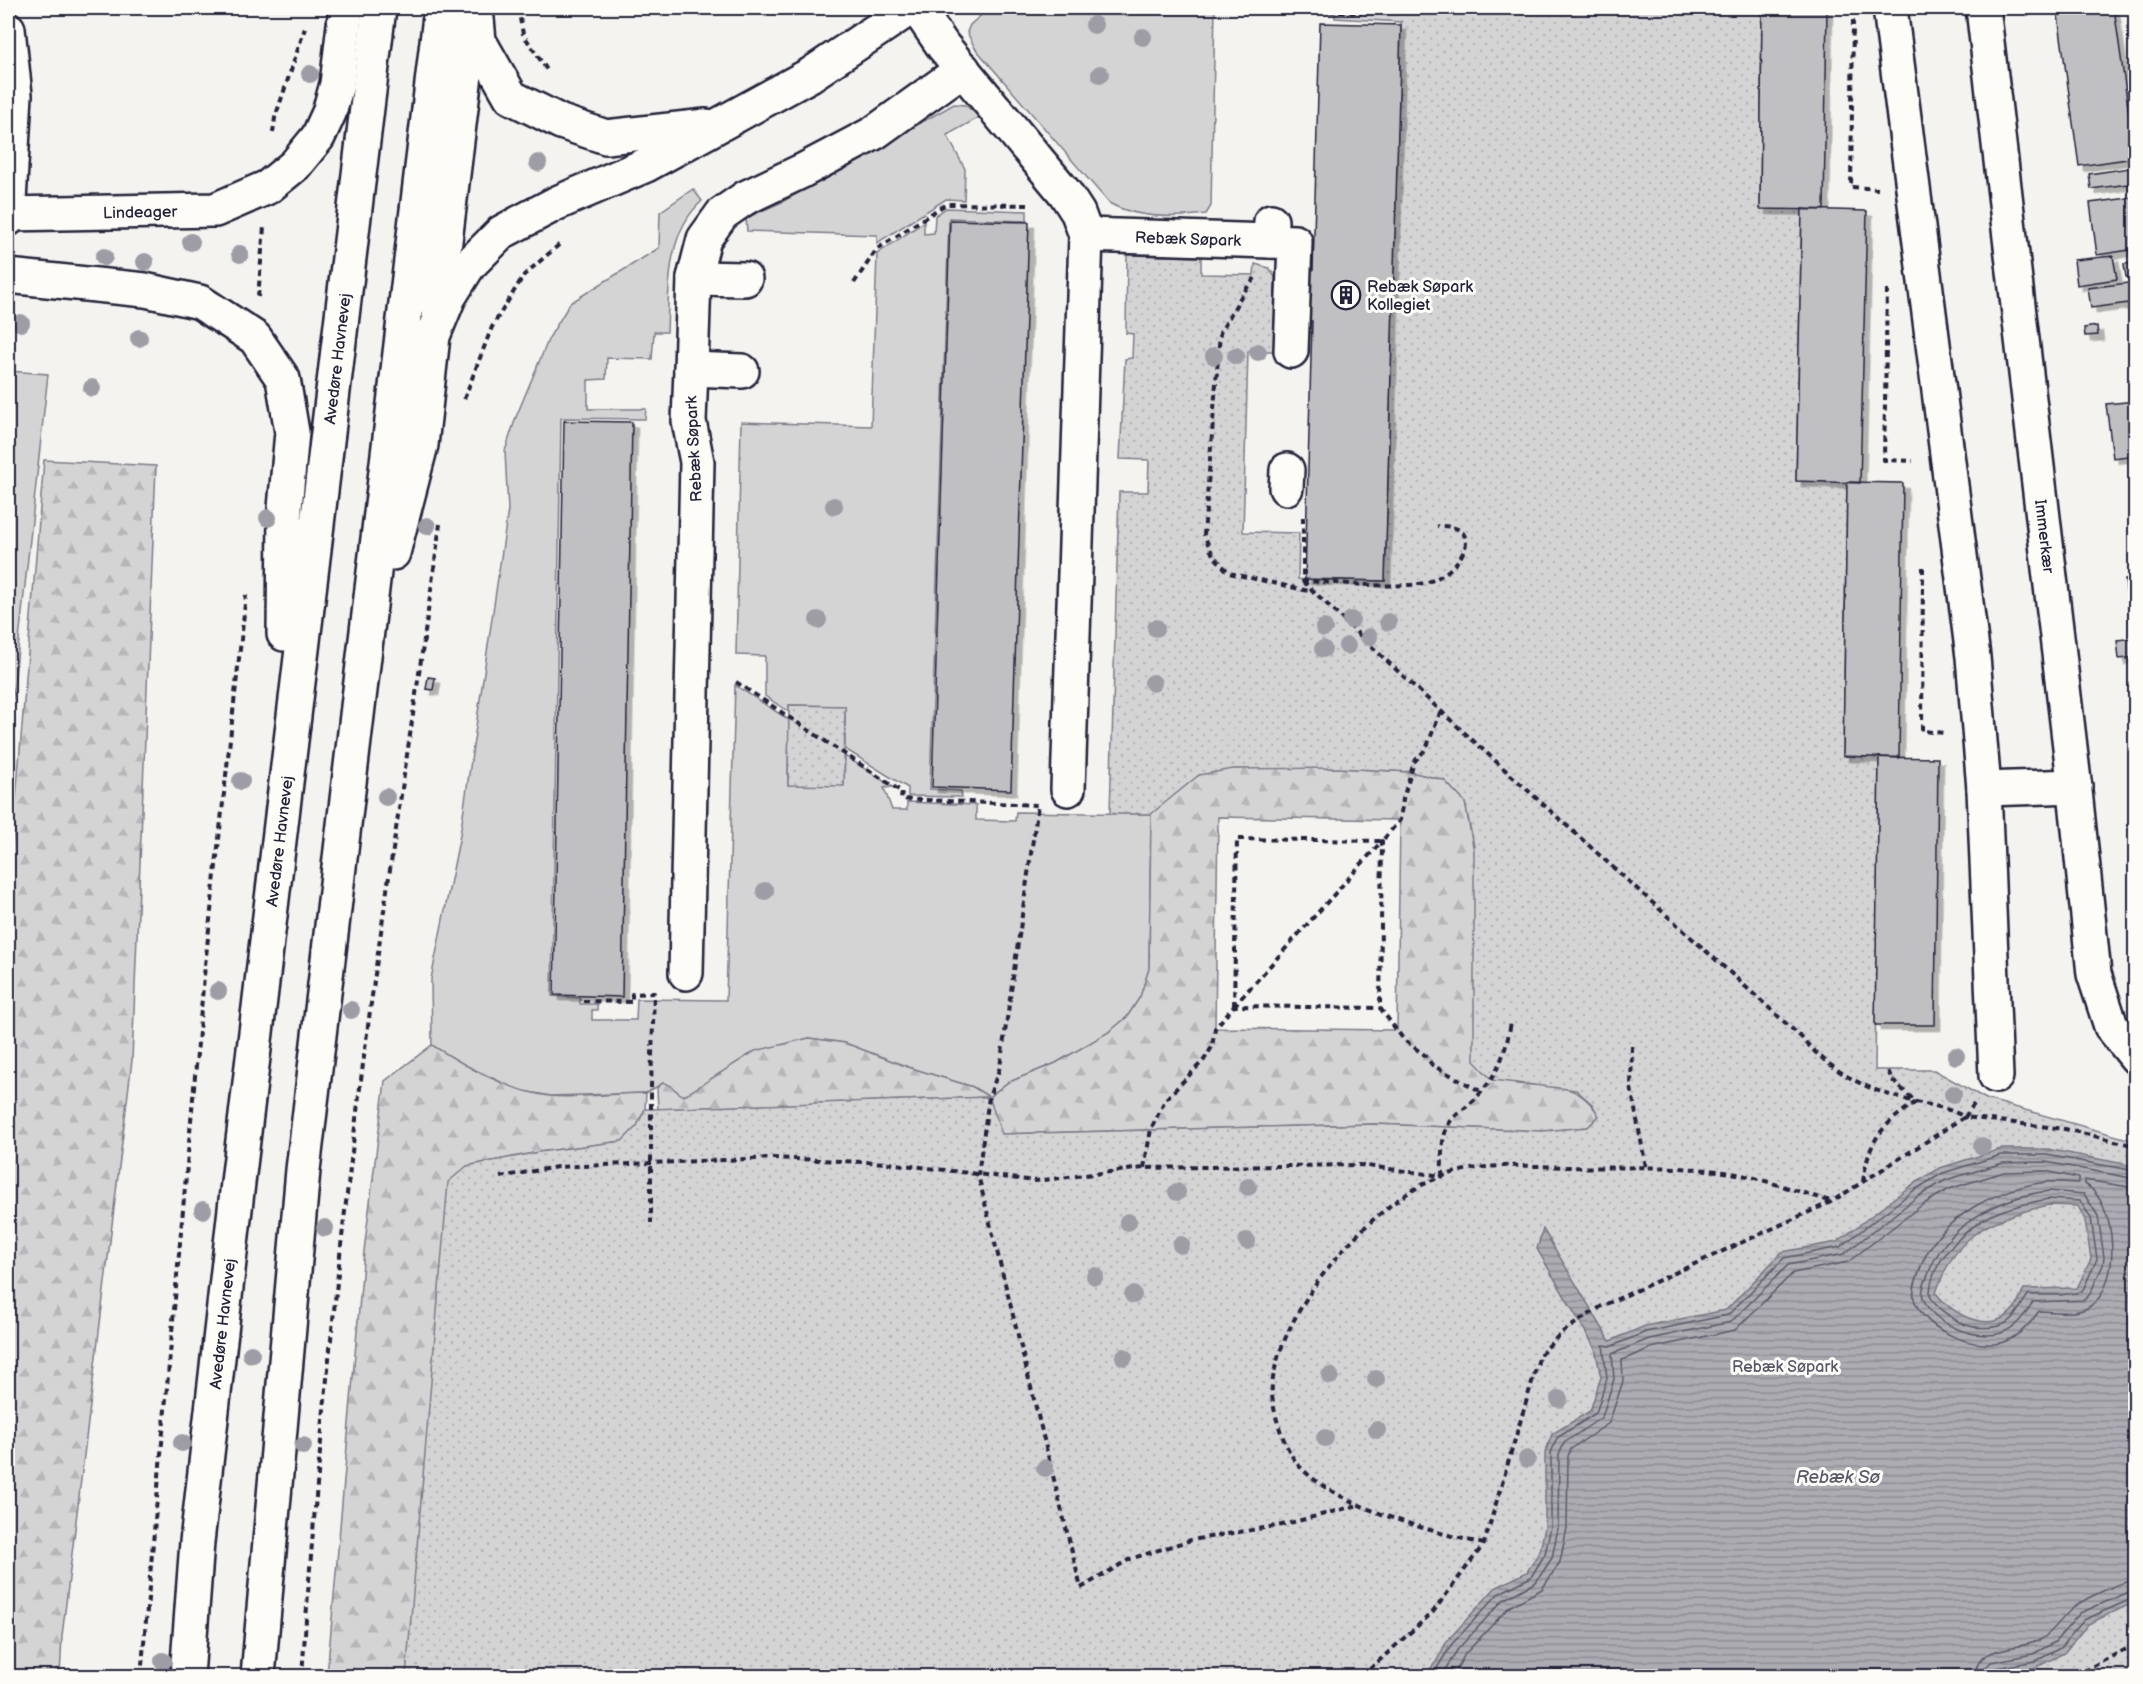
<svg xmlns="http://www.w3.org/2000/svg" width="2143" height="1684" viewBox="0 0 2143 1684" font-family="'Balsamiq Sans',sans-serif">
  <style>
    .grass { fill: #d5d4d5; stroke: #7c7b88; stroke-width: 1.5 }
    .forest { fill: url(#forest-firs); stroke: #7c7b88; stroke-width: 1.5; fill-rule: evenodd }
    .park { fill: url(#park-dots); stroke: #7c7b88; stroke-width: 1.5 }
    .water { fill: url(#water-rules); stroke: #757582; stroke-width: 1.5; fill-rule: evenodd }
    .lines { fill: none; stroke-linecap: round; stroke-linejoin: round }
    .shore { stroke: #59596b; stroke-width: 1.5 }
    .building { fill: #c0bfc2; stroke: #22223b; stroke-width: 1.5; filter: url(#shadow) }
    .minor-casing { stroke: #22223b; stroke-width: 38 }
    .path { stroke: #22223b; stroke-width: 4; stroke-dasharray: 6 4.5; stroke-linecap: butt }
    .minor { stroke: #fdfcf7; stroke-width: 33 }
    .tree { fill: #9e9da5 }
    .labels { text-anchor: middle; stroke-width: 6; stroke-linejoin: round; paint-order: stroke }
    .street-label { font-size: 16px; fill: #22223b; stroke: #fdfcf7 }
    .poi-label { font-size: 16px; fill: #22223b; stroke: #fdfcf7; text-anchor: start }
    .park-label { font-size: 16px; fill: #585769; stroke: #fdfcf7 }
    .water-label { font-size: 18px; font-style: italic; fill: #59596b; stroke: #fdfcf7 }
  </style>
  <defs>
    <pattern id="forest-firs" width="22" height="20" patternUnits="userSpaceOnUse" patternTransform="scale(1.5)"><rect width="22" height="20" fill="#d5d4d5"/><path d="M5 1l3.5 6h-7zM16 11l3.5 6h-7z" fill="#b7b6b8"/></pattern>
    <pattern id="park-dots" width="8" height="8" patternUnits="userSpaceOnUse" patternTransform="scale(1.5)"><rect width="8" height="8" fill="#d5d4d5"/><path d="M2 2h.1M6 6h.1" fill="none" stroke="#b7b6b8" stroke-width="1.8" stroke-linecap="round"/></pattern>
    <pattern id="water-rules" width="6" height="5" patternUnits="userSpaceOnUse" patternTransform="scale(1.5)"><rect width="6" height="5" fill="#acacb2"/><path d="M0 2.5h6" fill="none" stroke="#8c8c92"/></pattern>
    <filter id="shadow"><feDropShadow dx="5.5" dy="5.5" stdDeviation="0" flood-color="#0004"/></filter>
  </defs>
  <rect width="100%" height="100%" fill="#f4f3ef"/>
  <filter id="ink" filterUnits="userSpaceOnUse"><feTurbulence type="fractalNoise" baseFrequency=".0167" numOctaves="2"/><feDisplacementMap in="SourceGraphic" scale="12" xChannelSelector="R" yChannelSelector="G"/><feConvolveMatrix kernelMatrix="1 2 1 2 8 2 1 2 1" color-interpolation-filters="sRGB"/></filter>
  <g filter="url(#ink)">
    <path class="grass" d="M989,8h226l-4,198 -5,8c-31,4 -70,4 -97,-11l-134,-155 -8,-16 3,-7z
      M954,104l11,1 15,12 -33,18 18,34 -1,31 -18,-1 -69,44v-8l-130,-4 -1,-13 36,-16z
      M693,189l9,12c-36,32 -33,87 -35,131h-13l-2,27 -45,-1 -1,21 -18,1v29h58l-1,10 -84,-1 -9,578 28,2v6h17v6h-5v10h44l1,-21 89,1 9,-315 54,35 -1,65h56l1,-29 48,31 -9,1 8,22h15v-8l69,3v15l39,1 1,-9 135,2 -2,155 -9,28 -13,20 -18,15 -53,31 -49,20 -18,14 -16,-10 -65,-20 -63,-24 -36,-5 -54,14 -56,37 -16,7c-8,-4 -11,-12 -20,-13l-17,10 -95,3 -33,-6 -64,-30 -22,-15 -1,-66 29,-144 48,-325 -3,-59 11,-34 33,-79 21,-35 89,-55 1,-36z
      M946,208l81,3v10l-78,-3 -19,571 31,2 1,6 -54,-1v-8l-63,-39v-43l-56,-1v7l-24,-16v-40l-29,-1 5,-233 130,4 6,-172 47,-32v12l10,-1 1,-17z
      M8,371l40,3 -40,367z"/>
    <path class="forest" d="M44,460l112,6 -24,594 -70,576 -2,40h-52v-781z
      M1339,768l72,4 33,8 21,22 51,282c36,3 63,-3 83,32l-11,11 -45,4 -169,-7 -373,10 -12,-37 -331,12 -1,-21 6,-5c9,1 12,9 21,13l71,-45 54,-13 36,5 63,24 65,20 16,10 18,-14 49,-20 53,-31 18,-15 13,-20 9,-28 2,-155c14,-13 29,-28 46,-38 21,-12 113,-8 142,-8zM1218,817l182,3 -3,210 -182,-2z
      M432,1045c35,22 76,46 117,51 30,3 67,-3 97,-3l-1,16 -8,17 -14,15 -84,11 -72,14 -49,387 -12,123h-79l37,-425 21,-170z"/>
    <path class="park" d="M1335,8h427l-2,200 42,1 -6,272 51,1 -4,274 36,1 -4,313h59l52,29 149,42v535h-1729l42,-494 19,-16 72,-14 83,-11 15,-15 8,-17h7l337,-12 13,37 372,-10 169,7 45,-4 11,-11 -7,-12 -16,-14 -84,-10 -18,-19v-215l-9,-44 -21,-22 -33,-8 -72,-4 -106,1 -34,6 -48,39h-41l9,-322h29l1,-32 -29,-1 5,-100 7,-1 1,-24 -7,-1 1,-78 74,2v17l53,1 1,-11 14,4 6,9v74h-27l-5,181 56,1 -1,46 87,2 16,-559 -66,-4z
      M789,705l56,1 -1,80 -56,-1z"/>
    <path class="water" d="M2001,1149h46l88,17v436l-47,22 -24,29 -27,14 -46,9h-567l12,-14 11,-21 48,-53 32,-16 13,-21 5,-24v-74l7,-19 38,-23 11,-34 -6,-29 -58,-99 6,-20 67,112 35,-15 81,-16 56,-58 55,-10 73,-56 30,-18zM2048,1205l30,1 7,14 6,39 -14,29 -53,1c-3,5 -5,12 -8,17 -22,31 -63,10 -80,-13 20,-61 54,-73 112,-88z"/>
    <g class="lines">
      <path class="shore" d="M2049,1191l35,3 14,22 6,41 -1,8 -13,29 -6,6 -51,2c-8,12 -16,26 -32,31 -26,8 -69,-9 -78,-35 -2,-8 2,-16 5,-23 16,-49 71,-78 121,-84z
        M2048,1199l32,2 11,17 6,41 -15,33 -22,3h-32c-8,11 -14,28 -30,31 -7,2 -21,2 -28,0 -11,-2 -41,-21 -40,-34 2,-35 42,-71 74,-82 14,-5 29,-8 44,-11z
        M1432,1676l20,-32 46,-50 33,-17 14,-23 6,-27v-74l6,-15 39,-25 11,-35 -4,-33 9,1 34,-14 82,-17 56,-57 56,-11 73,-56 30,-18 58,-18h45l90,16
        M1441,1676l17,-27 45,-49 33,-18 16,-24 6,-30 1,-73 5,-12 38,-26 12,-38 -2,-25 37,-15 82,-17 57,-57 56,-11 73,-57 29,-17 57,-17 43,-1 90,17
        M1453,1676l12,-22 44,-47 33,-18 18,-27 7,-34 1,-72 3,-7 38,-26 14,-42 -1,-21 29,-12 84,-18 58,-57 55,-11 74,-57 27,-16 55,-17 41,-1 33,7v5c-11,0 -22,-2 -32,-1 -50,7 -109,36 -126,87 -3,9 -8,20 -6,30 9,31 63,54 92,42 14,-6 25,-18 33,-30 15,0 36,5 50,-4 33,-20 29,-104 -4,-123l-1,-4 52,8
        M1975,1676c1,-33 44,-25 65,-36 14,-8 21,-22 33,-32 10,-9 49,-27 63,-28
        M1984,1676l1,-8 6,-6 42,-8 22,-12 25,-29 56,-24
        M1991,1676l4,-8 41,-7 24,-13 24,-28 52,-23"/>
    </g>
    <path class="building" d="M1762,8h65l-3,202 -64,-1z
      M2057,8h57l17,120h5l-2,30 -55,8z
      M1320,23l81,2 -16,556 -80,-2 7,-258 -13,-1 9,-51 5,1z
      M2136,167v16l-45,6 -2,-15z
      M2136,197v52l-39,6 -7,-52z
      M1802,209l65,2 -7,272 -64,-2z
      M950,220l79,2 -18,568 -79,-3z
      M2113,256l4,23 -40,6 -3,-25z
      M2136,263v13l-10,1 -2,-13z
      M2136,282v20l-45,6 -3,-20z
      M2097,326l1,9 -13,1 -1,-8z
      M2136,401v54l-23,3 -7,-54z
      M564,421l68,1 -10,575 -68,-2z
      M1847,482l56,1 -4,275 -56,-2z
      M2136,578v52h-5l-6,-51z
      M2136,638v19l-17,2 -2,-19z
      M428,677l7,1 -2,12 -7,-1z
      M1879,757l59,1 -3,267h-60z"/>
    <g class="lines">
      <g class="minor-casing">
        <g id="minor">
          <path d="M917,8l26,38 122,147 13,20 8,22 -18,554"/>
          <path d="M1890,8l83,649 11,132 12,287"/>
          <path id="s1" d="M1983,8l91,773 20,193 17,52 25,31"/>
          <path d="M477,19l2,22 32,56 50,25 45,15 100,-11"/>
          <path d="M8,29l7,66 -7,124"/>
          <path id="s2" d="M8,214l207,-4 53,-23 27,-22 23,-28 11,-24 8,-29 9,-76"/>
          <path id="s3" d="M1086,235l184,6 1,-20"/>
          <path d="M1270,241l25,1 -4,109"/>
          <path d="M8,276l137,14 55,12 55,36 28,41 9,53 -7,76 -1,126"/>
          <path d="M694,278l51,1"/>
          <path d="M437,308l36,-300"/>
          <path d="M691,369l51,2"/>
          <path d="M1286,488l1,-18"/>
          <path d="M393,553l28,-108 12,-109 16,-39 20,-32 33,-33 55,-29 89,-38 164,-90 100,-67"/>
          <path d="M1984,789l91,-3"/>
          <path d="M686,973l11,-511 -8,-41 2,-52 3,-91 10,-39 18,-25 23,-16 57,-27 72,-38 89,-64"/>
          <path id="s4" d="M187,1676l10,-134 42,-368 140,-1166"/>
          <path d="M258,1676l45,-506 138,-1162"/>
        </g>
      </g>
      <path class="path" d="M518,8l5,26 26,39
        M1276,9l86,4
        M1853,20l-2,167 27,2
        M273,133l2,-15 30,-90
        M1255,278l-12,15 -23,40 -16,202 9,20 16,18 84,19
        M854,283l23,-34 69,-45 82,1
        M1887,289l-3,171 29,1
        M258,297l6,-70
        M464,399l28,-72 32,-52 37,-32
        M1303,517v64c30,1 99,9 125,1 32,-10 62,-58 9,-56
        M1923,567l-1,164 22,2
        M1303,581c162,157 333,305 499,457 28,33 64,52 106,62 20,5 39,7 57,17l9,-13
        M736,682l166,110 -1,7 137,6 -38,262 -11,30 -11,78 103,413 49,-29 61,-19 91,-15 77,-20
        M583,1001l49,1v-8l22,-1 -3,93v137
        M1234,1006l148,-165 -2,167 24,32 22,16 6,9 50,27
        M1234,1006l3,-167 145,2 18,-21 3,-21 11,-37 12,-13 14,-36
        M1632,1046l-1,42 15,79
        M1144,1168l7,-39 14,-29 39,-40 8,-13 3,-19 19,-22 146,2
        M500,1177l57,-10 216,-9 114,5 148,18 109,-13 63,-1 153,-2 82,11c0,-18 -2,-38 8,-54 6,-8 17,-15 24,-22 23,-23 32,-47 37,-78
        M1863,1182c6,-43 18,-56 53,-80l-24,-22 -4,-10
        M1484,1544c-51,-12 -155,-39 -188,-82 -13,-17 -26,-57 -24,-77 9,-77 99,-185 171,-209 41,-14 82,-10 125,-9 60,2 124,-4 183,10 26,7 52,16 79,24
        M141,1676l64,-711 41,-370
        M302,1676c16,-234 41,-469 73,-702 21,-150 45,-300 65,-450
        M1362,1676l71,-64 51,-68 56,-189 21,-22 41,-27 229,-104 134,-85 100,12 71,17
        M2074,1676l62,-32"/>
      <use href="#minor" class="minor"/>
    </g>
    <g class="tree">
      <circle cx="1094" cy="25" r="9"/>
      <circle cx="1143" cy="37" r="9"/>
      <circle cx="310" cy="74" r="9"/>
      <circle cx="1100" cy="74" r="9"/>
      <circle cx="538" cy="163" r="9"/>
      <circle cx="191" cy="242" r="9"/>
      <circle cx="240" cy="254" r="9"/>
      <circle cx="104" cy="257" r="9"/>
      <circle cx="145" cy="262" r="9"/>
      <circle cx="21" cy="323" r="9"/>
      <circle cx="139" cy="338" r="9"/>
      <circle cx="1258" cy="352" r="9"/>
      <circle cx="1214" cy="356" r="9"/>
      <circle cx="1236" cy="356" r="9"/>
      <circle cx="92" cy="388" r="9"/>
      <circle cx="834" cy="506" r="9"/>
      <circle cx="268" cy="518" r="9"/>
      <circle cx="427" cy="526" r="9"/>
      <circle cx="818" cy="620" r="9"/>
      <circle cx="1351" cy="620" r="9"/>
      <circle cx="1388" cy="622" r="9"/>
      <circle cx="1156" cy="628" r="9"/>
      <circle cx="1324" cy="628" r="9"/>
      <circle cx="1369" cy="637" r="9"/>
      <circle cx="1347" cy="646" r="9"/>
      <circle cx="1323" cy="649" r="9"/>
      <circle cx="1153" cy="683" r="9"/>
      <circle cx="241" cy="781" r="9"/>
      <circle cx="386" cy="797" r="9"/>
      <circle cx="765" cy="891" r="9"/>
      <circle cx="218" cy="991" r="9"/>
      <circle cx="351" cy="1010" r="9"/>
      <circle cx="1956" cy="1056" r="9"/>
      <circle cx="1953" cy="1094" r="9"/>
      <circle cx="1982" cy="1146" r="9"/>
      <circle cx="1248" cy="1187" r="9"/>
      <circle cx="1177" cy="1192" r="9"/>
      <circle cx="203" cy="1210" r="9"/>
      <circle cx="1128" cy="1222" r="9"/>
      <circle cx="325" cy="1228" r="9"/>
      <circle cx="1247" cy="1241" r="9"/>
      <circle cx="1181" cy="1245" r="9"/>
      <circle cx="1095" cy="1276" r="9"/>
      <circle cx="1133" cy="1295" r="9"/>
      <circle cx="251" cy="1354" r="9"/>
      <circle cx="1124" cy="1357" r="9"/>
      <circle cx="1330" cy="1376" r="9"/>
      <circle cx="1376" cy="1379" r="9"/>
      <circle cx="1559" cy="1399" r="9"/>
      <circle cx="1377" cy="1430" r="9"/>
      <circle cx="1325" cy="1438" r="9"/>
      <circle cx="182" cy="1443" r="9"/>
      <circle cx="303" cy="1446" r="9"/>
      <circle cx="1527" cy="1459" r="9"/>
      <circle cx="1045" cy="1468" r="9"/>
      <circle cx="163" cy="1661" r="9"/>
    </g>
  </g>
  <defs>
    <g id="building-ring" transform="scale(1.5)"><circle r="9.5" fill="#fdfcf7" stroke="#22223b" stroke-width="1.5"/><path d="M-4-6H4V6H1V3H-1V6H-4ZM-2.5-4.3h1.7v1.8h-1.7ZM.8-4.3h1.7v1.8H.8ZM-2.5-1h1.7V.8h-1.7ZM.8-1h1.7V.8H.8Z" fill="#22223b"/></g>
  </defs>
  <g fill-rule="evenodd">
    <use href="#building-ring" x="1346" y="295"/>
  </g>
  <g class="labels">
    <g class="street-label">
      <text dy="6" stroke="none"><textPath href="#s2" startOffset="132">Lindeager</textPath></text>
      <text dy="6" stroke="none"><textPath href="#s3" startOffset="102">Rebæk Søpark</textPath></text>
      <text dy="6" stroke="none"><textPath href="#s4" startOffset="1326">Avedøre Havnevej</textPath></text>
      <text transform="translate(693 449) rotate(-93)" y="6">Rebæk Søpark</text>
      <text dy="6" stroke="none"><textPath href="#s1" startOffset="532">Immerkær</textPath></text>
      <text dy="6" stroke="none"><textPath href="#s4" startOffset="840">Avedøre Havnevej</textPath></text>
      <text dy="6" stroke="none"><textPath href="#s4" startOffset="354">Avedøre Havnevej</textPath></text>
    </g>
    <g class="poi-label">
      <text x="1367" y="292">Rebæk Søpark<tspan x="1367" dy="18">Kollegiet</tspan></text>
    </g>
    <g class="park-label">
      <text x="1785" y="1372">Rebæk Søpark</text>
    </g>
    <g class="water-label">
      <text x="1838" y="1483">Rebæk Sø</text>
    </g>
  </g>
  <rect width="2143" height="1684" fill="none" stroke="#fdfcf7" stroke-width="30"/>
  <rect x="15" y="15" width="2113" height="1654" fill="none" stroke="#22223b" stroke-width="2" filter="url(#ink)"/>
</svg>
